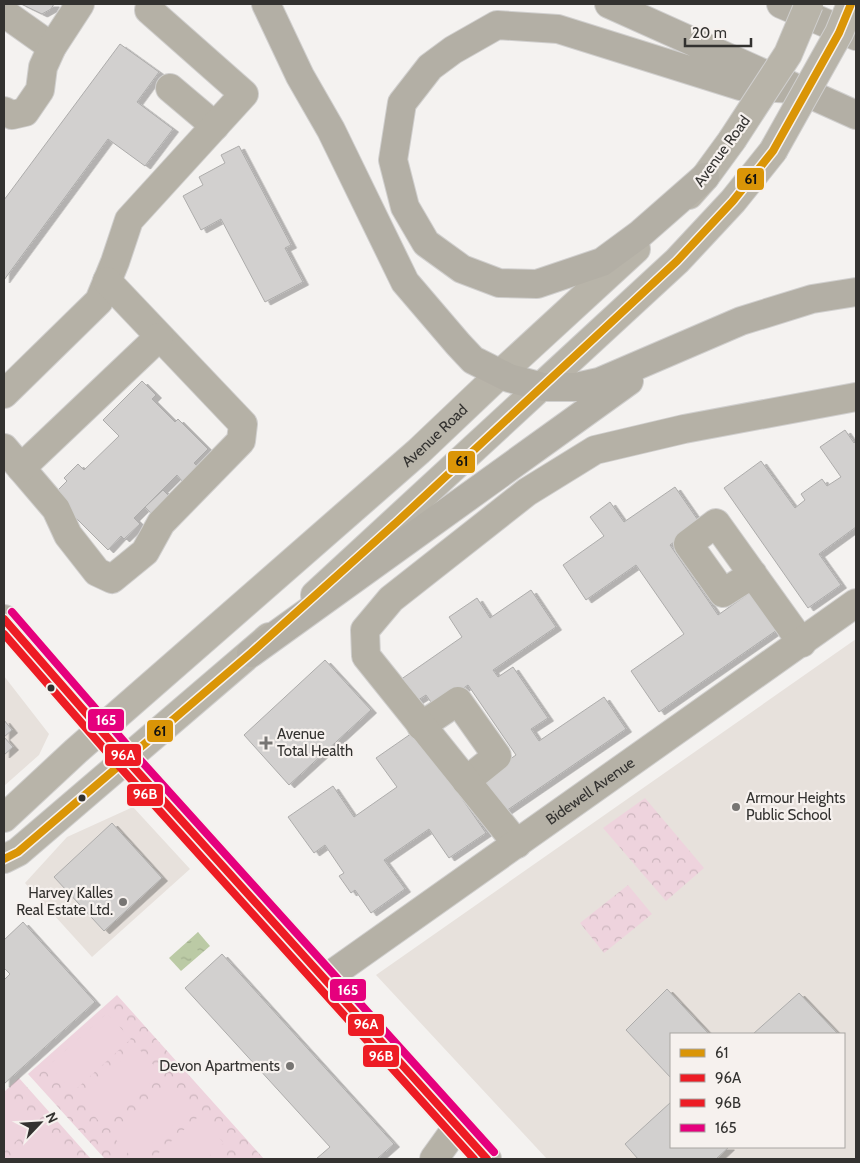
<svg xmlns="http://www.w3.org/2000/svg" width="860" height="1163" viewBox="0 0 860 1163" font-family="Cabin,sans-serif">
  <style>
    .built { fill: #e7e1dc; fill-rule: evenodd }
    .park { fill: url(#park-crowns) }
    .pitch { fill: #eed3dd }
    .water { fill: url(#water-ripples) }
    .building { fill: #d2d0cf; stroke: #adacab; filter: url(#shadow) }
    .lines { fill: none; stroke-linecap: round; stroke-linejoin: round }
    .minor-casing { stroke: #d0cfce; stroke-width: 30 }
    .major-casing { stroke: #d0cfce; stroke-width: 30 }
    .highway-casing { stroke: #d0cfce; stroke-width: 30 }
    .minor { stroke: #b5b1a6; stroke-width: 28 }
    .major { stroke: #b8b4a9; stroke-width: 28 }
    .highway { stroke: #b3afa5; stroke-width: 28 }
    .major-bridge-casing { stroke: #d0cfce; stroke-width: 30; stroke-linecap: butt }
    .major-bridge { stroke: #b8b4a9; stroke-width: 28 }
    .bus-1-casing { stroke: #f6f1ee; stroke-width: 11 }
    .bus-2-casing { stroke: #f6f1ee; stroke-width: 11 }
    .bus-3-casing { stroke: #f6f1ee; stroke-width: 11 }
    .bus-4-casing { stroke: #f6f1ee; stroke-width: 11 }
    .bus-1 { stroke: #da9507; stroke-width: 8 }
    .bus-2 { stroke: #ed1c24; stroke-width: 8 }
    .bus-3 { stroke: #ed1c24; stroke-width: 8 }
    .bus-4 { stroke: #e5007d; stroke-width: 8 }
    .bus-dot { fill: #333230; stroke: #f6f1ee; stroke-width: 2 }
    .poi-dot { fill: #777573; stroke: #f6f1ee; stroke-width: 2 }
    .labels { text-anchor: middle; stroke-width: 4.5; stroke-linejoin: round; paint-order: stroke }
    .street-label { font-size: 15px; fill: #333230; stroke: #f6f1ee }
    .poi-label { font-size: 15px; fill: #333230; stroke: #f6f1ee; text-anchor: start }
    .line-badge { stroke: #f6f1ee; stroke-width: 2 }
    .badge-label { font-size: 14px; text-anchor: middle; font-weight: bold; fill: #fff }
    .pale-badge-label { font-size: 14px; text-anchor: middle; font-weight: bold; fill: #111 }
  </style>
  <defs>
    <pattern id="park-crowns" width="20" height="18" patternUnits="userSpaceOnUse" patternTransform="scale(1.25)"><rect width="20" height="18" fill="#eed3dd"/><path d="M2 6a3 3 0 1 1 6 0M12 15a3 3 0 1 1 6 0" fill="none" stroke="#cdb6be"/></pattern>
    <pattern id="water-ripples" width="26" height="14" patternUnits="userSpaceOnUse" patternTransform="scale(1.25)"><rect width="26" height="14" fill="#bbcaa5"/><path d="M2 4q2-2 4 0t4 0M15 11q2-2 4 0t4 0" fill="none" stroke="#a1ae8e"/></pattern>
    <filter id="shadow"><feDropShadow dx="5.5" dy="3" stdDeviation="0" flood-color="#0004"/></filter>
  </defs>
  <rect width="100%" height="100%" fill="#f4f2f0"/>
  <path class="built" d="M856,639v520h-309l-171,-184zM671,1034h173v113h-173z
    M4,676l45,58 -10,21 -35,31z
    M133,807l57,62 -98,88 -67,-74 42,-46z"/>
  <path class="park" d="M645,798l59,70 -38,33 -63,-73z
    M628,885l24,29 -48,39 -24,-30z
    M117,995l147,164h-159l-77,-85z
    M19,1078l72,81h-87v-67z"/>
  <path class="pitch" d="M107,1013l24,26 -58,53 -24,-27z
    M137,1047l24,26 -58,53 -24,-28z
    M168,1081l25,27 -60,51 -23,-26z
    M11,1096l24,28 -31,28v-49z
    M199,1116l25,27 -18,16h-54z
    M41,1130l25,27 -3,2h-54z"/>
  <path class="water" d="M198,932l12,14 -29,25 -12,-13z"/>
  <path class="building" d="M21,4h33l-3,5 -9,5z
    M120,44l39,28 -22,30 36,27 -28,37 -37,-27 -104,141v-80z
    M239,146l52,99 -6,3 18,34 -38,20 -44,-83 -20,11 -18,-34 20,-11 -4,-8 26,-14 -4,-8z
    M142,381l14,14 -4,4 23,23 3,-3 30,30 -14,14 3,3 -15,15 -5,-6 -43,43 6,6 -16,15 -3,-3 -13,14 -55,-55 14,-14 -3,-3 14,-14 6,6 35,-34 -16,-16z
    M845,430l9,13 2,-2v86l-37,27 22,31 -33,23 -84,-120 37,-27 34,47 10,-8 -4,-6 21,-15 5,7 14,-9 -21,-30z
    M675,487l25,36 -30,22 48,70 33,-23 26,38 -118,82 -28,-41 53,-37 -48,-69 -50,35 -23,-35 41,-29 -14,-19 20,-15 14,20z
    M163,490l19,19 -18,18 -19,-20z
    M531,590l25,37 -63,43 5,7 15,-10 35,51 -17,11 8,12 65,-44 22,32 -120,82 -23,-33 33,-23 -48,-70 -33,23 -9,-13 -11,7 -15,-22 62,-43 -13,-20 28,-19 13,20z
    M325,660l46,50 -82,75 -45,-50z
    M4,720l8,10 -8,7 9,10 -9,8z
    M415,731l71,102 -37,25 -20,-29 -45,31 21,29 -34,24 -16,-23 -4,3 -12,-17 5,-3 -19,-28 -11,8 -26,-36 45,-31 21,31 43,-30 -21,-29z
    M112,823l50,55 -58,53 -50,-54z
    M23,922l72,80 -91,82v-104l6,-6 -6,-6v-28z
    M222,954l172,190 -17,15h-61l14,-12 -145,-159z
    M667,989l42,45h-38v44l-45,-48z
    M799,993l39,41h-85z
    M671,1102v45h58l-13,12h-78l-13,-15z"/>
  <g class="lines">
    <g class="minor-casing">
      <g id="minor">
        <path d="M4,13l48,34"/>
        <path d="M170,88l45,38"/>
        <path d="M4,111l8,4 13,-3 15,-22 3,-23 9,-20 28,-43"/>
        <path d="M4,394l95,-93 16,-39 14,-42 115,-126 -95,-84"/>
        <path d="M4,448l52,61 12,26 29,37 15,7 33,-27 16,-29 80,-82 2,-17 -136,-143"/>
        <path d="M21,468l138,-131"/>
        <path d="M753,574l-30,19 -35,-49 28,-21 86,120"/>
        <path d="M421,726l37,-25 39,55 -31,25"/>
        <path d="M517,844l-151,-188 -1,-26 26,-31 136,-107 68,-42 89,-21 172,-32"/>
        <path id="s1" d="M325,979l531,-376"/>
        <path d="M434,1159l23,-32"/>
      </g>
    </g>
    <g class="major-casing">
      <g id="major">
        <path d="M689,195l16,-18 27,-37"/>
        <path d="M315,595l362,-334 56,-60 40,-50"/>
        <path d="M4,619l123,141 360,399"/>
        <path id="s2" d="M4,818l72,-67 343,-300 81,-77 136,-125"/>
        <path d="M4,859l14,-7 251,-215"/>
      </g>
    </g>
    <g class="highway-casing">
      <path id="highway" d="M266,4l34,72 31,54 74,152 53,62 15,16 36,18 34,9h33l23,-5 142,-61 71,-22 44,-7
        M609,4l247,111
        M781,4l75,32
        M705,177l-65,57 -38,28 -65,22 -38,-1 -37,-14 -36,-26 -21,-36 -12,-47 9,-57 28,-36 23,-17 44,-25 61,4 182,57 56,3
        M251,653l378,-272"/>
    </g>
    <use href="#minor" class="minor"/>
    <use href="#major" class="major"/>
    <use href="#highway" class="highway"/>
    <g class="major-bridge-casing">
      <path id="major-bridge" d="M732,140l56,-86 21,-50
        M773,151l66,-118 12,-29"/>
    </g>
    <use href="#major-bridge" class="major-bridge"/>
    <g class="bus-1-casing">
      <path id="bus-1" d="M4,859l14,-7 233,-199 147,-132 279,-260 56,-60 40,-50 66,-118 12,-29"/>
    </g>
    <g class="bus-2-casing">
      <path id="bus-2" d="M4,619l123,141 360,399"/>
    </g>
    <g class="bus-3-casing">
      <path id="bus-3" d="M4,634l116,133 354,392"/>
    </g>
    <g class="bus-4-casing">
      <path id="bus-4" d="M12,612l122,141 360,399"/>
    </g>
    <use href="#bus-1" class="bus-1"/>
    <use href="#bus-2" class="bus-2"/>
    <use href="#bus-3" class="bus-3"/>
    <use href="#bus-4" class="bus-4"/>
  </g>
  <g class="bus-dot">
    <circle cx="51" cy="688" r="4.5"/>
    <circle cx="82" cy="798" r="4.5"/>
  </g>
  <g class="poi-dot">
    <path d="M263.5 735.5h5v5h5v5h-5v5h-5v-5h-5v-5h5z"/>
    <circle cx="736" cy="807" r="5"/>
    <circle cx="123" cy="902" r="5"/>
    <circle cx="290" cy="1066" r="5"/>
  </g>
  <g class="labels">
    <g class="street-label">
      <text transform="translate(722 151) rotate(-54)" y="5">Avenue Road</text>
      <text dy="5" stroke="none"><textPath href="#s2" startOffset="576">Avenue Road</textPath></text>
      <text dy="5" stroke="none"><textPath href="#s1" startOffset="325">Bidewell Avenue</textPath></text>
    </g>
    <g class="poi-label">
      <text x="277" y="739">Avenue<tspan x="277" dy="17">Total Health</tspan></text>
      <text x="746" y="803">Armour Heights<tspan x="746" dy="17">Public School</tspan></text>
      <text x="113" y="898" text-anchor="end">Harvey Kalles<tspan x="113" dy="17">Real Estate Ltd.</tspan></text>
      <text x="280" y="1071" text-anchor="end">Devon Apartments</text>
    </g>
  </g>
  <g class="line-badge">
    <rect x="736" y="167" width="29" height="24" rx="5" fill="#da9507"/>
    <rect x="447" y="450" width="29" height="24" rx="5" fill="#da9507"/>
    <rect x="87" y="708" width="38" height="24" rx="5" fill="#e5007d"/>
    <rect x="146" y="719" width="28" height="24" rx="5" fill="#da9507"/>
    <rect x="104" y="743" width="38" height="24" rx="5" fill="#ed1c24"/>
    <rect x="126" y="783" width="38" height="24" rx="5" fill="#ed1c24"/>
    <rect x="329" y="978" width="38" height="24" rx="5" fill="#e5007d"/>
    <rect x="347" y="1013" width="38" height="24" rx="5" fill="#ed1c24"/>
    <rect x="362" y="1044" width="38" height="24" rx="5" fill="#ed1c24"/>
  </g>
  <g class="badge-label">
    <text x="106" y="725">165</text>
    <text x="123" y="760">96A</text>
    <text x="145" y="799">96B</text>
    <text x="348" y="995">165</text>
    <text x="366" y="1029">96A</text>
    <text x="381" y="1061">96B</text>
  </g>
  <g class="pale-badge-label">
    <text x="751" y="184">61</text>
    <text x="462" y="466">61</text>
    <text x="160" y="736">61</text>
  </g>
  <rect width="860" height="1163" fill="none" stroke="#333230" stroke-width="10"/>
  <rect x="670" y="1033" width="175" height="115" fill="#f6f1ee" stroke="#a8a5a2"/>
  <rect x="680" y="1049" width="25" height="8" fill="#da9507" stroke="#a8a5a2"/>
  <text x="715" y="1058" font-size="15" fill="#333230">61</text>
  <rect x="680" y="1074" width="25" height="8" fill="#ed1c24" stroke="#a8a5a2"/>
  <text x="715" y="1083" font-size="15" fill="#333230">96A</text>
  <rect x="680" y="1099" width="25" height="8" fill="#ed1c24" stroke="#a8a5a2"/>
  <text x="715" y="1108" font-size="15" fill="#333230">96B</text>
  <rect x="680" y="1124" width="25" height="8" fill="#e5007d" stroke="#a8a5a2"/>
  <text x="715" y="1133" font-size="15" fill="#333230">165</text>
  <g transform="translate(40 1123) rotate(65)" stroke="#f6f1ee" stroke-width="4" paint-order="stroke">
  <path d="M0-4L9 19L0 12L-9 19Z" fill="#333230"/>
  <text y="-8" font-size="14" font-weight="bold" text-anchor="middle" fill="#333230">N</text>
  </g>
  <path d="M685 38v8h66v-8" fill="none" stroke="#333230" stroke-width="2.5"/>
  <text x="692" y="38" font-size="15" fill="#333230" stroke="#f6f1ee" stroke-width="4" paint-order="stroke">20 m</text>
</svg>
